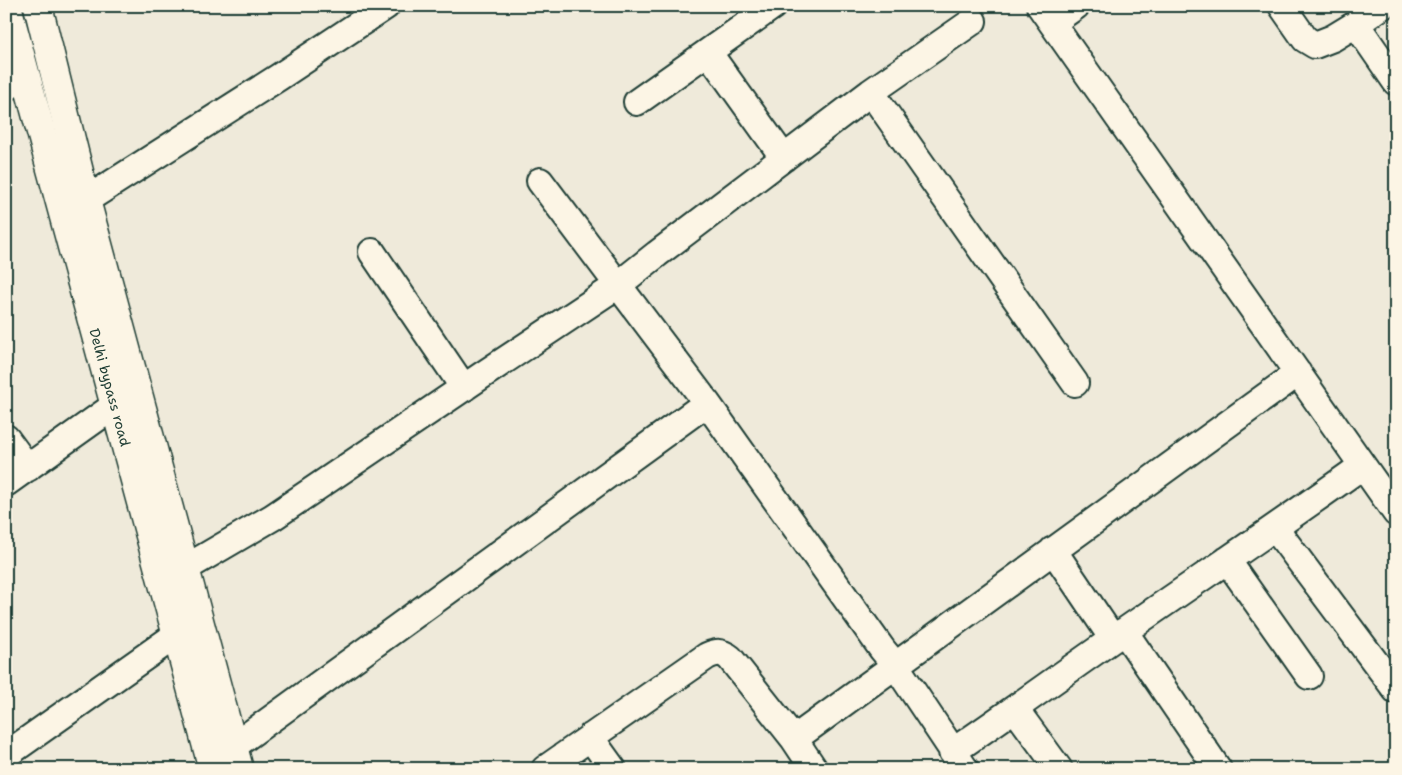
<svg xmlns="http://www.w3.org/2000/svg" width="1402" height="775" viewBox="0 0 1402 775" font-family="'Shantell Sans',sans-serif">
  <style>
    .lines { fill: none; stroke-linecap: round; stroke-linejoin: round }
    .minor-casing { stroke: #1f3d34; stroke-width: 30 }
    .secondary-casing { stroke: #1f3d34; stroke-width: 31 }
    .minor { stroke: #fcf5e5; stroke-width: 26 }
    .secondary { stroke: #fcf5e5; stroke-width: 28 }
    .labels { text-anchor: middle; stroke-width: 5; stroke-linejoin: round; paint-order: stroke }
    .street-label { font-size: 14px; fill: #1f3d34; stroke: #fcf5e5 }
  </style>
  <rect width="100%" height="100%" fill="#efeada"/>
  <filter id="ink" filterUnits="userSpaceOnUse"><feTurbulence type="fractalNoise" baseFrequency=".02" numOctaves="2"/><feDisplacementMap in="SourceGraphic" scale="10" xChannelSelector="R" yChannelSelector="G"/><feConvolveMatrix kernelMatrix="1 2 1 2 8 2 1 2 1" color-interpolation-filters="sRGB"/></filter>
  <g filter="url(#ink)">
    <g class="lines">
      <g class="minor-casing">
        <path id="minor" d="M1040,6l356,507
          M1282,6l23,33 10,6 18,-7 23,-14
          M1382,6l-26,18 40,58
          M1052,23l24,-17
          M708,52l76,106
          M6,88l19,-14
          M871,92l204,291
          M637,102l136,-96
          M86,200l193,-123 107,-71
          M372,252l92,136
          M6,438l22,30
          M6,483l108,-77
          M1275,528l121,162
          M1053,550l60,89
          M1227,560l82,116
          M184,569l89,-52 211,-143 134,-89 -78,-104
          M1124,631l94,138
          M1015,709l44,60
          M590,737l23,32
          M794,739l504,-366
          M952,752c59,-40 116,-82 174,-122 79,-55 158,-108 236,-164
          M6,755l170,-120
          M216,759l491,-356
          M545,769l162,-113c10,-4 14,-5 23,2l64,81 20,30
          M965,769l-69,-103 -14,-17 -175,-246 -89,-118 39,-31 214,-162 102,-71"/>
      </g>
      <g class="secondary-casing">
        <g id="secondary">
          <path id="s1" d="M7,6l206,763"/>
          <path d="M38,6l48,194 153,569"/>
        </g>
      </g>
      <use href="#minor" class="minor"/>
      <use href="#secondary" class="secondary"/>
    </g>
  </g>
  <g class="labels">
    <g class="street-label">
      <text dy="5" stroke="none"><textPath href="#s1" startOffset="395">Delhi bypass road</textPath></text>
    </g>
  </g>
  <rect width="1402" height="775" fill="none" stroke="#fcf5e5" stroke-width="25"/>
  <rect x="12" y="12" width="1377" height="750" fill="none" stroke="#1f3d34" stroke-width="2" filter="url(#ink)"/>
</svg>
